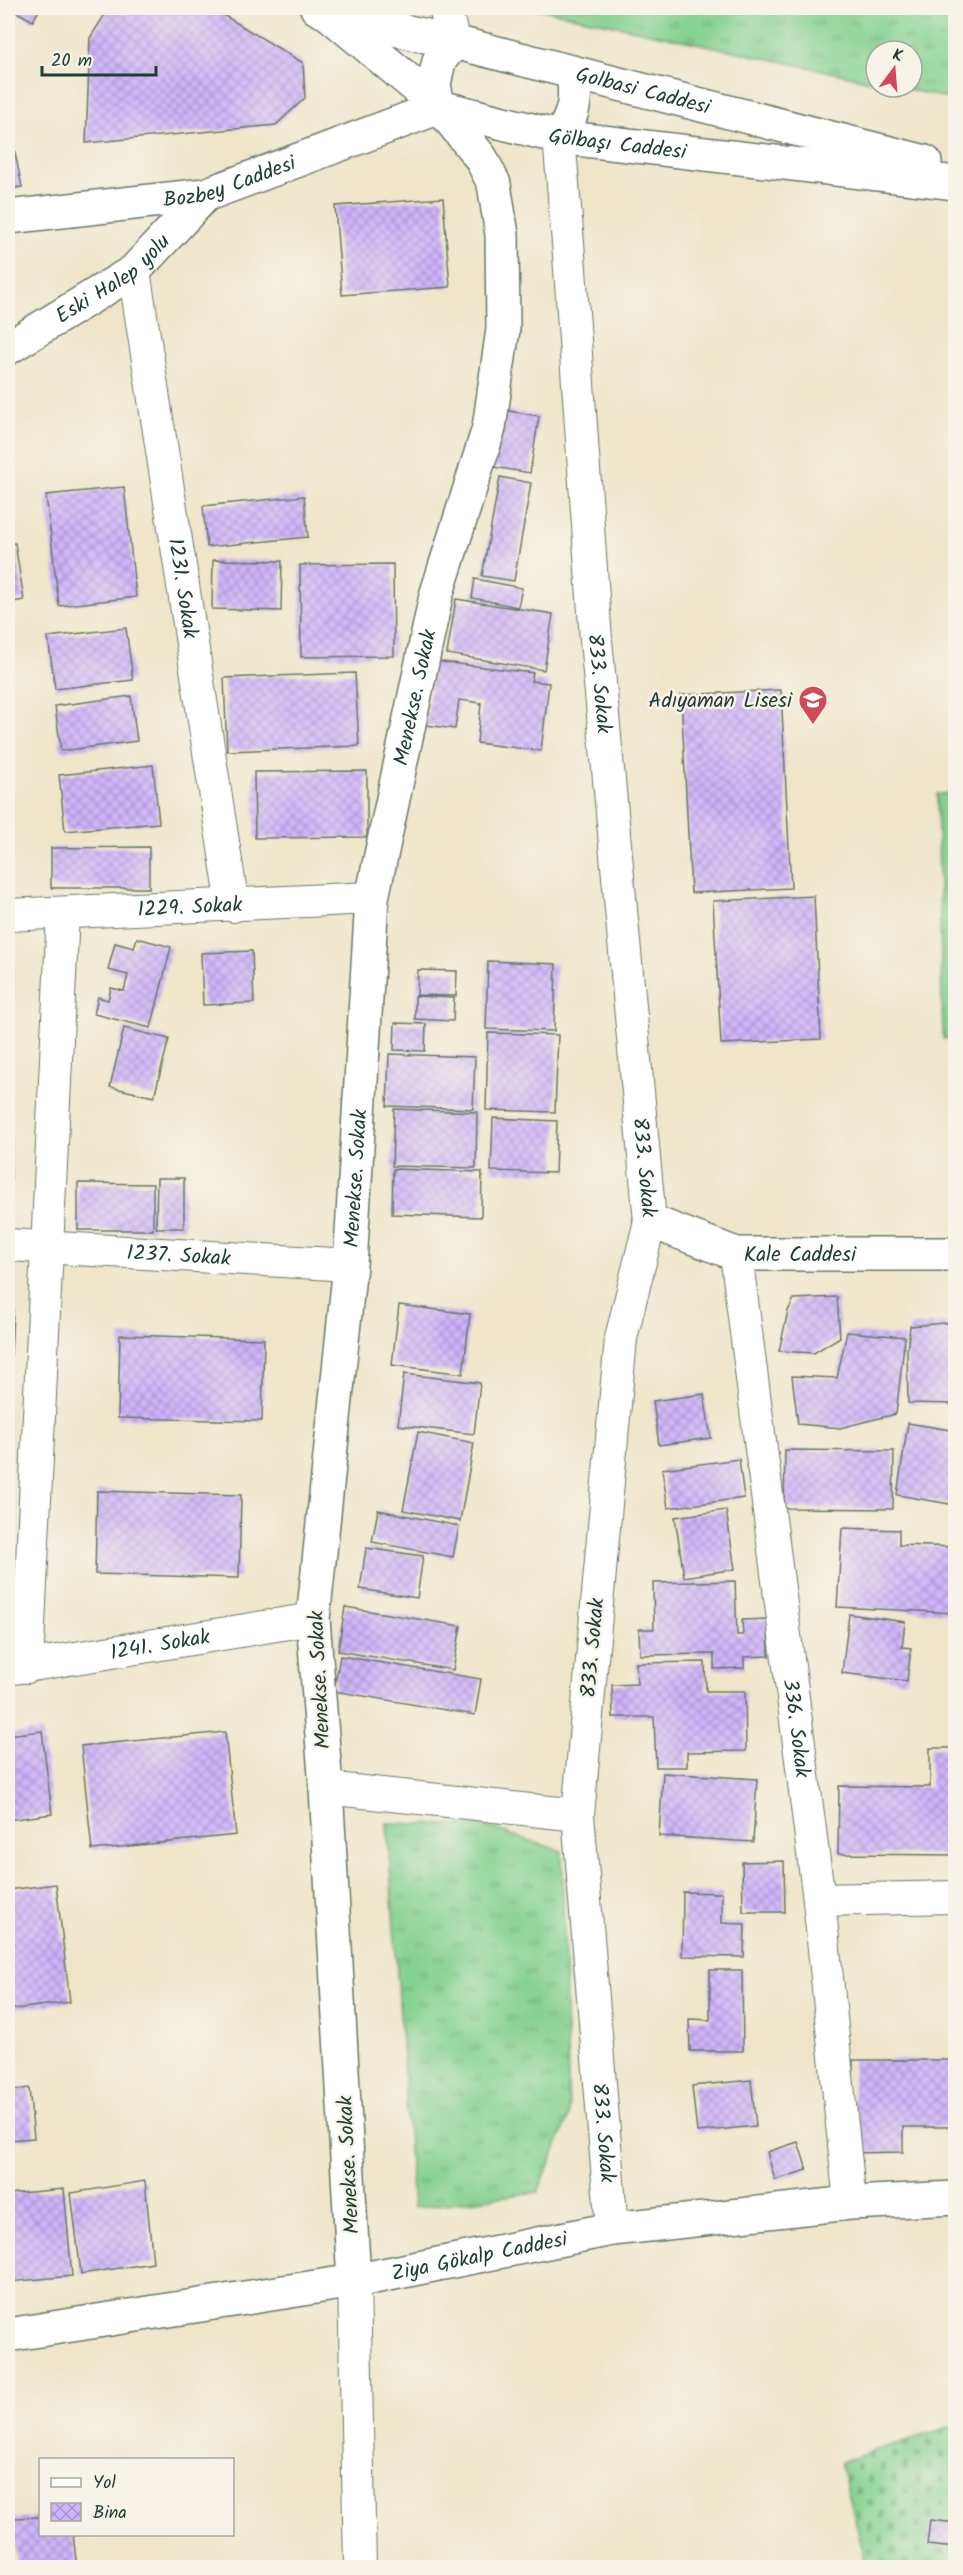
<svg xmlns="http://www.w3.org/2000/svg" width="963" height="2575" viewBox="0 0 963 2575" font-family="Kalam,sans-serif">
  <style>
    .grass { fill: url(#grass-tufts); stroke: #528762; stroke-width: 1.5 }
    .cemetery { fill: url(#cemetery-stones); stroke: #528762; stroke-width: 1.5 }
    .pitch { fill: #84d190; stroke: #528762; stroke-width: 1.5 }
    .building { fill: url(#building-cross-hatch) }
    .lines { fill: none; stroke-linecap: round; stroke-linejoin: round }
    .street-casing { stroke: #687868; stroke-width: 34 }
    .secondary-casing { stroke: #687868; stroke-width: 36 }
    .street { stroke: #fff; stroke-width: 32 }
    .secondary { stroke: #fff; stroke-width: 33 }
    .labels { text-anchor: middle; stroke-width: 5; stroke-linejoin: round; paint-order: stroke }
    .street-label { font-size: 21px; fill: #1f3d34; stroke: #f7f3e8 }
    .poi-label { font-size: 21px; fill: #1f3d34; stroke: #f7f3e8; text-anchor: end }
  </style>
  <defs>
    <pattern id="grass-tufts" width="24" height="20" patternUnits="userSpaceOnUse" patternTransform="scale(1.5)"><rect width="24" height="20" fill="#84d190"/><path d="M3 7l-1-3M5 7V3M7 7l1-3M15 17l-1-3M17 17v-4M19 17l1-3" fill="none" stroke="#6bab76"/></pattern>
    <pattern id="cemetery-stones" width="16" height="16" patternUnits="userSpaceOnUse" patternTransform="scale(1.5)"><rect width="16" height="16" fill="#84d190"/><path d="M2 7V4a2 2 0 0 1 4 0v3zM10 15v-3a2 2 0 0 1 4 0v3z" fill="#6bab76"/></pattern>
    <pattern id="building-cross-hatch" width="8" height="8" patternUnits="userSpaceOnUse" patternTransform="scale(1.5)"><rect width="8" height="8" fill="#cfb5fb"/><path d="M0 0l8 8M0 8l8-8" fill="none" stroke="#a794cc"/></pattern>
  </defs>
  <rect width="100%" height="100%" fill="#f7f3e8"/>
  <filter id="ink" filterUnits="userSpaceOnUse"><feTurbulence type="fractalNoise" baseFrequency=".0167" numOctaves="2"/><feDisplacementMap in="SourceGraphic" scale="12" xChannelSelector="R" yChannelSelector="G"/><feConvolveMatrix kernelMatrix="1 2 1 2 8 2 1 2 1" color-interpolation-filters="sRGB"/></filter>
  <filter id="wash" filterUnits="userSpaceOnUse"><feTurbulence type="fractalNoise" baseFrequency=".008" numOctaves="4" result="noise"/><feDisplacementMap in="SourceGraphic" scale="24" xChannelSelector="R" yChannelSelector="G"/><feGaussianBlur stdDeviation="1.35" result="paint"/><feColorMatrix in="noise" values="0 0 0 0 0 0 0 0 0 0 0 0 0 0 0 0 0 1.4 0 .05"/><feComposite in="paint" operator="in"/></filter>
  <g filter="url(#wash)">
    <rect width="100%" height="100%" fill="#efe6ca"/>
    <path class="grass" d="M535,8h420v92l-58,-13h15v-36h-36v31z
      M387,1823l98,3 77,25 7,265 -31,76 -125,16z"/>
    <path class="cemetery" d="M955,2425v142h-88l-27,-105z"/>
    <path class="pitch" d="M937,794h18v244l-12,1z"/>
    <g id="blocks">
      <path class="building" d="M9,8h31l-7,13z
        M109,8h103l91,55 2,35 -29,27 -190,18 4,-105z
        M8,119l14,68 -14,2z
        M443,198l7,89 -108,8 -7,-89z
        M496,409l43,7 -9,57 -43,-7z
        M500,477l31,6 -17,98 -32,-5z
        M124,487l12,110 -77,9 -13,-111z
        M304,496l4,41 -101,10 -4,-41z
        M15,543l9,57 -16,3v-59z
        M213,560l69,1 -1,50 -69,-2z
        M393,564l1,92 -93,1 -1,-92z
        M475,579l47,9 -4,19 -46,-9z
        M456,599l97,15 -9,56 -97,-16z
        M126,628l7,52 -78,9 -7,-52z
        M433,661l100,12 -2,8 18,2 -8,68 -64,-8 4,-40 -22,-3 -4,29 -29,-4z
        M355,673l4,73 -132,5 -3,-73z
        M781,690l10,198 -100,5 -10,-198z
        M131,696l6,45 -76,10 -6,-45z
        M8,746l4,31 -4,1z
        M153,765l6,58 -94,8 -6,-56z
        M367,771v66l-112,1 -1,-66z
        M149,847v41h-98v-40z
        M814,896l7,143 -100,5 -8,-143z
        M137,938l34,9 -20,81 -57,-14 4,-17 10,3 3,-12 13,3 4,-16 -20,-5 7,-27 19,5z
        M252,951l2,52 -51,2 -2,-52z
        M488,961l68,3 -2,67 -68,-2z
        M8,965h5l-2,98h-3z
        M418,970l39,1 -1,25 -39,-1z
        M415,996l39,2 -1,23 -38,-2z
        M395,1023l31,1 -1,27 -31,-1z
        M124,1028l45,11 -15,58 -44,-10z
        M488,1033l70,2 -3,77 -69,-2z
        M389,1054l86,3 -2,52 -86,-3z
        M394,1109l83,3 -1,56 -84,-2z
        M8,1111h2l1,89h-3z
        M493,1118l64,3 -2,52 -64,-2z
        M393,1169l89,3 -1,45 -89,-3z
        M157,1178h27v50h-28z
        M78,1183l75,1v46h-75z
        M8,1291h6l-3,64h-3z
        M837,1297l3,40 -26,16 -35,-2 9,-40 6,-12z
        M399,1305l71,9 -7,60 -71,-9z
        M956,1322v82l-48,-1 -1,-51 3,-26z
        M847,1332l58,5 -9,77 -56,14 -42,-4 -6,-48 45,2z
        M120,1335l144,4 -2,82 -144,-3z
        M404,1374l76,9 -6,51 -76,-9z
        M704,1394l7,44 -52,7 -6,-44z
        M908,1423l48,8v74l-59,-10z
        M418,1432l56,11 -14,78 -57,-11z
        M785,1450l109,1 -1,58 -109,-1z
        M739,1459l5,39 -76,10 -6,-39z
        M97,1491l144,4 -2,83 -144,-4z
        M378,1510l81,16 -6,31 -81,-15z
        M726,1510l9,59 -51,8 -9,-60z
        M842,1528l57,2v15l57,2v66l-119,-6z
        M366,1548l57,8 -6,42 -57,-9z
        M735,1581l2,54h6l-1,-15 26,-1 1,37 -25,1v11l-30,1v-15l-74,1 -1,-26h15l-1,-46z
        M345,1607l116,19 -8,44 -115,-19z
        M849,1614l56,8 -3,25 9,1 -4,33 -65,-8z
        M340,1656l141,23 -6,36 -141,-24z
        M705,1662l1,29h39l1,60 -59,1v15h-31l-2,-50h-41l-1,-32 25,-1 -1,-21z
        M42,1731l10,83 -44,6v-85z
        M225,1732l11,103 -144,15 -11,-104z
        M930,1748h26v107l-118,-1 1,-68 91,1z
        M663,1773l94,6 -4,63 -94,-6z
        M784,1861l1,51h-42l-1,-50z
        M56,1884l14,118 -62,8v-120z
        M683,1892l39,1v30l23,1 -1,33 -62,-1z
        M710,1970h32l1,81h-53l-1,-32 21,1z
        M853,2060h103v67h-53v25l-50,1z
        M751,2080l5,46 -59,6 -5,-46z
        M29,2088l5,50 -26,2v-49z
        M798,2142l9,28 -32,10 -8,-28z
        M145,2181l8,82 -72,11 -10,-81z
        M64,2189l8,87 -64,6v-88z
        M40,2517v17h33l4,34h-59l-7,-50z
        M930,2520l26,3v25l-29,-3z"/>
    </g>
  </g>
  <g filter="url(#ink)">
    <use href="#blocks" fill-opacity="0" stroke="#687868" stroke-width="1.5"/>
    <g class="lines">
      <g class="street-casing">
        <g id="street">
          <path d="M445,8l9,34"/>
          <path id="s1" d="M559,137l10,118 27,385 54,581 -29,117 -43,477 34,414"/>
          <path id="s2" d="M134,271l99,635"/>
          <path id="s3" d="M8,915l364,-17"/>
          <path id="s4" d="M8,1245l342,20"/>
          <path id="s5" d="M736,1254l83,646 31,303"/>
          <path d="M27,1667l36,-754"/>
          <path id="s6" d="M8,1669l305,-50"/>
          <path d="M326,1788l252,27"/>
          <path d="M819,1900l137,-3"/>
          <path d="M354,2281l6,287"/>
        </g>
      </g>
      <g class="secondary-casing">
        <g id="secondary">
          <path id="s7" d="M317,8l12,6 111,93 119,30 397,46"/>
          <path id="s8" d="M334,16l120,26 471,120"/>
          <path d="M559,137c15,-20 19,-40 13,-65"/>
          <path id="s9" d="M8,217l197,-22 235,-88"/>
          <path id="s10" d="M8,348l126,-77 71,-76"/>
          <path id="s11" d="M650,1221l86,33h220"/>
          <path id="s12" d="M354,2281l-28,-493 -13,-169 37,-354 22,-367 64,-302 53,-168 14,-99 -1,-94 -8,-51 -13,-26 -41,-51 -4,-12 -2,-11 5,-23 15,-19"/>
          <path id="s13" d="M8,2335l346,-54 258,-52 238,-26 106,-5"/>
        </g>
      </g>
      <use href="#street" class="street"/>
      <use href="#secondary" class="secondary"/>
    </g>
  </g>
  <defs>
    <g id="school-pin" transform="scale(1.5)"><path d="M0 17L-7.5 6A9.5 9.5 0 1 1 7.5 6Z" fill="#d1495b" stroke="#f7f3e8"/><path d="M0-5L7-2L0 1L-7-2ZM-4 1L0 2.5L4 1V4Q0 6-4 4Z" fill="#fff"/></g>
  </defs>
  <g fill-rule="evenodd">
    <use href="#school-pin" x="813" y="700"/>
  </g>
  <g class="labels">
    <g class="street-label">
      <text dy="7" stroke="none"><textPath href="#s8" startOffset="318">Golbasi Caddesi</textPath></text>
      <text dy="7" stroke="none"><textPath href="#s7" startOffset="340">Gölbaşı Caddesi</textPath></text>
      <text dy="7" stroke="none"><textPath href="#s9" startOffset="225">Bozbey Caddesi</textPath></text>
      <text dy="7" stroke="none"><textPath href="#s10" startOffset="126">Eski Halep yolu</textPath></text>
      <text dy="7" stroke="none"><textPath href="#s2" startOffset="321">1231. Sokak</textPath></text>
      <text dy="7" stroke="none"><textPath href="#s1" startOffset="548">833. Sokak</textPath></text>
      <text dy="7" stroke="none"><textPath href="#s12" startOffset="1592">Menekse. Sokak</textPath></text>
      <text dy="7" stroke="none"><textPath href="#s3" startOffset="182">1229. Sokak</textPath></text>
      <text dy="7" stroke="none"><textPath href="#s1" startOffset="1034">833. Sokak</textPath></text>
      <text dy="7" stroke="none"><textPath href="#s12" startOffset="1106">Menekse. Sokak</textPath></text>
      <text dy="7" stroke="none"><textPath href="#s4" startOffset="171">1237. Sokak</textPath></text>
      <text dy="7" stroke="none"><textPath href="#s11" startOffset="156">Kale Caddesi</textPath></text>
      <text dy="7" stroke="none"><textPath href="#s6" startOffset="154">1241. Sokak</textPath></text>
      <text transform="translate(592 1648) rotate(-85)" y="7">833. Sokak</text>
      <text transform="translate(319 1680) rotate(-93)" y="7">Menekse. Sokak</text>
      <text dy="7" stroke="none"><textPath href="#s5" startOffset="478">336. Sokak</textPath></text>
      <text dy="7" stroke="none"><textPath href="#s1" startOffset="2006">833. Sokak</textPath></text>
      <text transform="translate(348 2165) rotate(-93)" y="7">Menekse. Sokak</text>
      <text dy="7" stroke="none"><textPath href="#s13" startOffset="478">Ziya Gökalp Caddesi</textPath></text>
    </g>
    <g class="poi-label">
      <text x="792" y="707">Adıyaman Lisesi</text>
    </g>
  </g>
  <rect width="963" height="2575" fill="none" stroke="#f7f3e8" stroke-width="30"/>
  <rect x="39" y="2458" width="195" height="78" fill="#f7f3e8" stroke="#a1aaa0" stroke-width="1.5"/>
  <rect x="51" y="2478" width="30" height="9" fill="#ffffff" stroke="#a1aaa0" stroke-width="1.5"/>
  <text x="93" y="2488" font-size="18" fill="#1f3d34">Yol</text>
  <rect x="51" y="2503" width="30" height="18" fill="url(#building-cross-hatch)" stroke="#a1aaa0" stroke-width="1.5"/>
  <text x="93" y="2518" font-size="18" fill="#1f3d34">Bina</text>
  <g transform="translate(894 69) rotate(16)"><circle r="28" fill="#f7f3e8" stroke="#a1aaa0" stroke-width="1.5"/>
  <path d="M0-4.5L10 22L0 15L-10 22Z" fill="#d1495b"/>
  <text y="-9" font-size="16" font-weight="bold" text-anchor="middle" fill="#1f3d34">K</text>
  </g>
  <path d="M42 66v9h114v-9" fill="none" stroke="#1f3d34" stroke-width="3"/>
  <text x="51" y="66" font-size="18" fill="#1f3d34" stroke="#f7f3e8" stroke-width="4.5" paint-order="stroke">20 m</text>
</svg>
